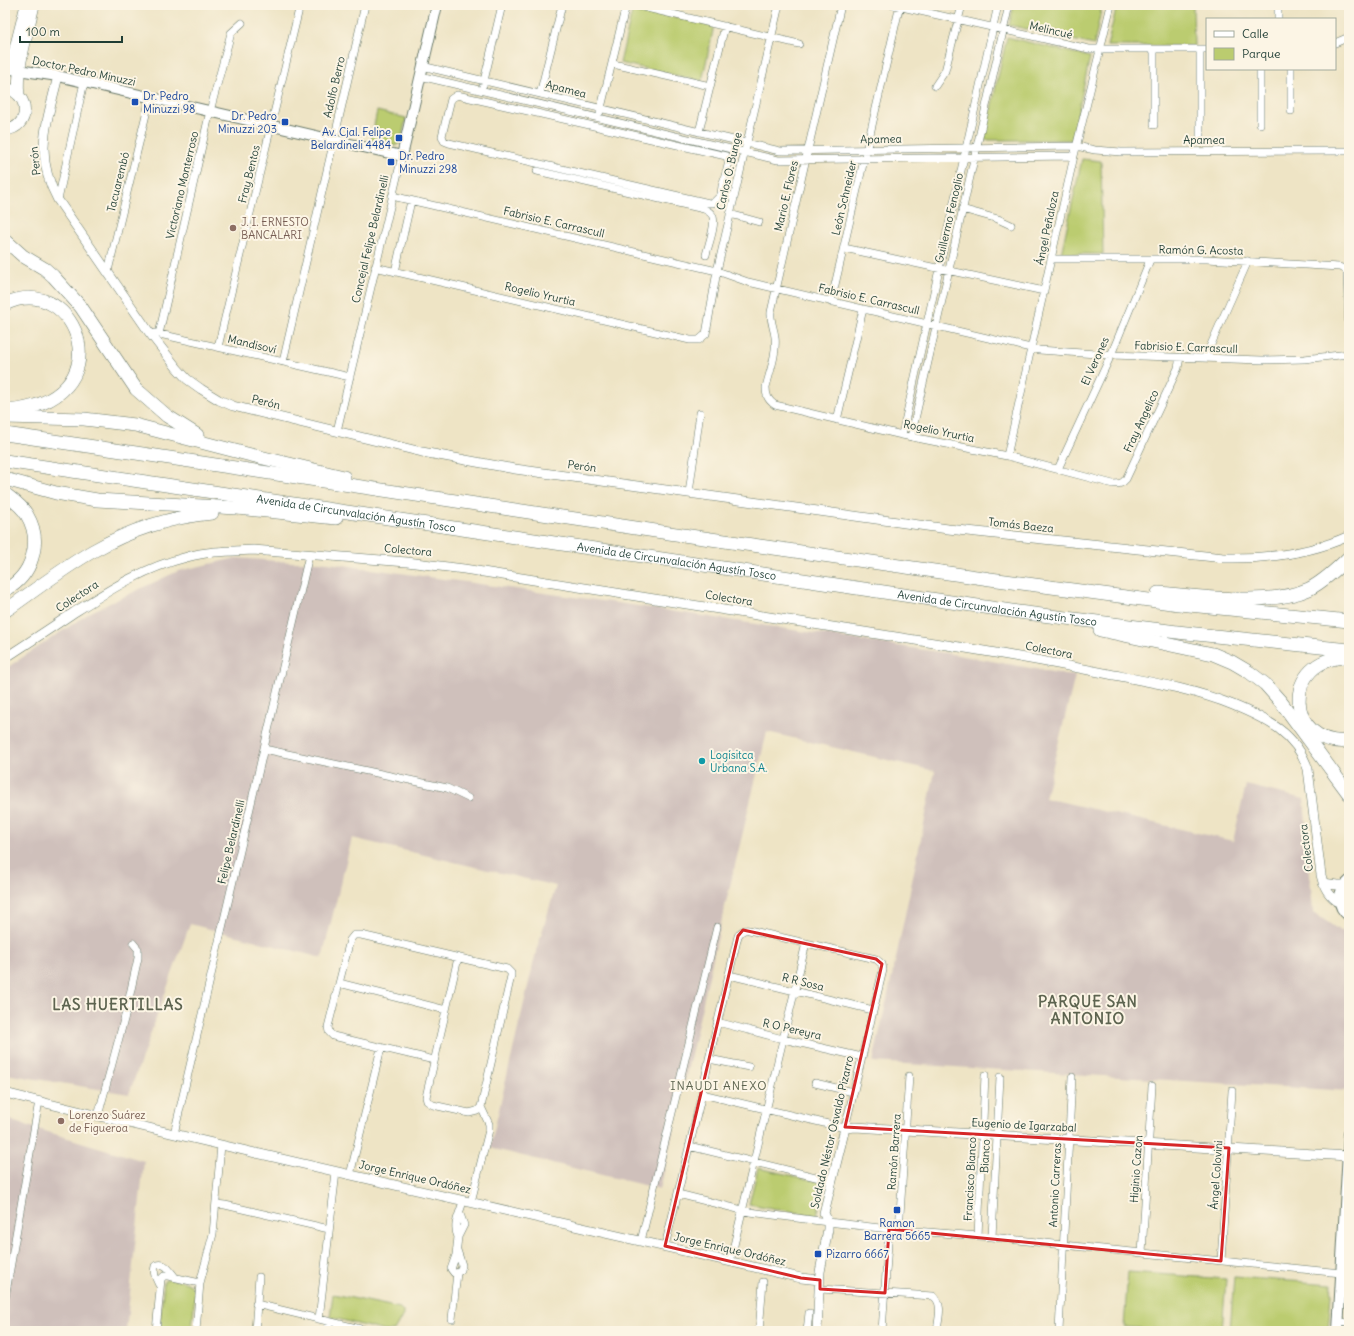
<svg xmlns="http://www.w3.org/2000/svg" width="1354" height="1336" viewBox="0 0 1354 1336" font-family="Delius,sans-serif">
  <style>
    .industrial { fill: #cfc0bb }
    .green { fill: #bbcc6f; stroke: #6d8452 }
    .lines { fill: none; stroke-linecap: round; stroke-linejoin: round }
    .minor-casing { stroke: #677767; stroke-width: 8 }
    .tertiary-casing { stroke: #677767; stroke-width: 10 }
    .secondary-casing { stroke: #677767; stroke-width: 12 }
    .primary-casing { stroke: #677767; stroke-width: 12 }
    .motorway-casing { stroke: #677767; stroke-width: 14 }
    .minor { stroke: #fff; stroke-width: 7 }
    .tertiary { stroke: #fff; stroke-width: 9 }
    .secondary { stroke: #fff; stroke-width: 10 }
    .primary { stroke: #fff; stroke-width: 11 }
    .motorway { stroke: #fff; stroke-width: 13 }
    .marked { fill: none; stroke: #d62828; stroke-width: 3; stroke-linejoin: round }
    .transit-dot { fill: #1a4fb4; stroke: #fcf5e5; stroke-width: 1.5 }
    .education-dot { fill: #8d6e63; stroke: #fcf5e5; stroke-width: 1.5 }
    .culture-dot { fill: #0f9aa8; stroke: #fcf5e5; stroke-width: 1.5 }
    .labels { text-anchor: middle; stroke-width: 4; stroke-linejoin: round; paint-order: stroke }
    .street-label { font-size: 11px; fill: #1f3d34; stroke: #fcf5e5 }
    .transit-label { font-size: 11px; fill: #164399; stroke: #fcf5e5; text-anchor: start }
    .education-label { font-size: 11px; fill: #785e54; stroke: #fcf5e5; text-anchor: start }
    .culture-label { font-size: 11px; fill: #0d838f; stroke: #fcf5e5; text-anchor: start }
    .neighbourhood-label { font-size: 12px; letter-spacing: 1px; fill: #5d6450; stroke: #fcf5e5 }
    .district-label { font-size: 15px; font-weight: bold; letter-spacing: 1px; fill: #5d6450; stroke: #fcf5e5 }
  </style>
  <rect width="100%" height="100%" fill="#fcf5e5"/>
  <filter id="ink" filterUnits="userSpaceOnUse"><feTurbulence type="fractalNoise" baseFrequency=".025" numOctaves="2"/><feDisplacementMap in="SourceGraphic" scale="8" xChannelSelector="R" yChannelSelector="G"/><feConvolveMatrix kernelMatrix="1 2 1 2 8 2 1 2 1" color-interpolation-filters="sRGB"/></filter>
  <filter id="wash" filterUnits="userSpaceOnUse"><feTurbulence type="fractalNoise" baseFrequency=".012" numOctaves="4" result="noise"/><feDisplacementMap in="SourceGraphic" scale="16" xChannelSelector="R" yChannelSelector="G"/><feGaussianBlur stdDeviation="0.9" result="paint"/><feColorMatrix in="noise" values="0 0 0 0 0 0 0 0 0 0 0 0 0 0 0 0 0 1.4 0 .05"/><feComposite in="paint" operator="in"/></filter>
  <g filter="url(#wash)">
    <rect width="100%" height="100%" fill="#eee4c5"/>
    <path class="industrial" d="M236,558l55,4h30l303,42 334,51 117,21 -30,122 188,43 13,-56 58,14 9,113 27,19h9v160l-476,-29 23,-104 39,-187 -168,-39 -45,187 -62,270 -170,-41 46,-196 20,-66 -204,-48 -30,120 -132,-34 -61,170 -124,-20v-405l86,-57 87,-41z
      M5,1116l10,6 129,39 -18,170h-121z"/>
    <path class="green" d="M1014,5h88l-8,40 -85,-20z
      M1117,5h76l1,41h-87z
      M633,7l81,19 -12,55 -82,-18z
      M1007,37l83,20 -18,83h-88z
      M377,111l29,7 -5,24 -6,4 -24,-5z
      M1082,159l19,2 2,93h-42z
      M758,1168l67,15 -8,33 -68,-12z
      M1128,1272l98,7 -4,52h-39l-59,-4z
      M1234,1277l98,7 -4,47h-98z
      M170,1279c8,2 22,2 25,12l-3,40h-33l5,-50z
      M333,1294l67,14 3,3v4l-9,16h-9l-55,-14z"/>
  </g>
  <g filter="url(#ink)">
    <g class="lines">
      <g class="minor-casing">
        <path id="minor" d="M634,5l165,39
          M841,5l-70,307c-1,9 3,16 4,25 2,16 -5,34 -9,50 0,9 2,13 9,18l127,30 105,21 106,28c6,0 9,0 13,-5l52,-111 2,-11
          M893,5l196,44h118
          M1278,5v14
          M1335,43l14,-6
          M1154,49v76
          M1200,49v91
          M613,64l97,22
          M422,66l358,85 296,-5 19,4 26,2 228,-1
          M1260,69v55
          M1291,69v42
          M420,76l358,84 296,-4
          M483,85l19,-80
          M935,86l10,-15 17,-66
          M540,94l22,-89
          M600,112l26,-107
          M699,132l26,-106
          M537,171l167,38c4,2 8,4 9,8 3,8 -5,29 -7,38
          M721,195l1,-9 7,-24 -3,-6 -269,-61 -6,4 -9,37 2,5 5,2 260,60h4l8,-8 13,1
          M392,196l325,75 31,11 291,68 72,5 151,5 42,-1 45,-5
          M58,200l26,-118
          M962,209l36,10 13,6
          M730,214l29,8
          M844,248l200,43
          M1051,259h156l132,8 6,2 2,3 2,61
          M375,267l315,73h9l7,-6 11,-63 62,-266
          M108,271l42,-173
          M395,272l16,-71
          M831,302l69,-297
          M155,333l195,44
          M159,334l51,-223 21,-78 11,-10
          M218,347l82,-342
          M1205,358l43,-97
          M283,362l82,-357
          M837,420l26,-111
          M337,431l65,-275
          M902,435l96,-430
          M911,437l98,-432
          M1007,456l67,-300 37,-151
          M1058,469l53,-114 39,-95
          M689,493l11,-80
          M264,749l183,39 21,10
          M729,975l144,35
          M339,983l107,27
          M717,1022l66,17 79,18
          M709,1059l40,8
          M434,1060l-101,-24 -4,-4 -1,-5 22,-87 4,-5h7l146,34 4,4v3l-30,131 -4,4 -8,2 -36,-8 -6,-4 -1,-4 32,-139
          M815,1083l38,9
          M98,1116l28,-104 12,-54v-9l-5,-6
          M174,1134l135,-579
          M689,1146l143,35
          M350,1175l31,-127
          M678,1194l72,18 78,10 61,7 103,8 71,8 278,28
          M471,1202l18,-72v-6l-8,-17
          M216,1204l9,1 104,24
          M899,1230l10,-154
          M978,1236l7,-161
          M458,1237c-6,-13 2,-23 5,-36
          M992,1237l8,-160
          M641,1241l76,-314
          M665,1246l37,-152 7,-35 29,-123c3,-5 6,-7 11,-6l127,29 6,5 1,6 -38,158 -143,-34
          M457,1250l5,15 -1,5 -4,3h-3l-3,-4 5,-14 2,-18 6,-12 -4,-11
          M1142,1253l10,-167
          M1221,1261l11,-170
          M730,1262l76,-319
          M159,1285c-3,-6 -6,-11 -4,-19 10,-5 14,4 20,11
          M820,1289l113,7c11,7 5,24 4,35
          M5,1298l34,-197
          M256,1304l113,27
          M319,1319l17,-147
          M452,1319l5,-46
          M1339,1322l10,1
          M156,1331l5,-52 3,-3h4l32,7
          M196,1331l4,-48 13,-49 8,-89
          M255,1331l4,-54
          M328,1331l1,-9
          M759,1331l4,-49
          M807,1331l2,-18
          M882,1331l7,-102
          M1059,1331l13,-254"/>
      </g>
      <g class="tertiary-casing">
        <path id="tertiary" d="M58,76c-11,47 -25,79 0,124l91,132 28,36 10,11 14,10 18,11 14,6 189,46 93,17 433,60 276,29c44,1 85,-4 125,-22
          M5,658c23,-15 46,-30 68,-45 38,-24 70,-45 114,-56 21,-6 44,-6 66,-7l154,12 57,7c156,24 313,49 470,74 58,9 116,19 175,31 42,8 84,15 124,31 34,14 63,28 75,64l13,106c3,13 8,21 19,28
          M1323,883l14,2h7
          M5,1093c264,66 531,123 796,185l19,2
          M817,1331l3,-59 8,-43v-7l-4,-9 21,-85 10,-1 493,29"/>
      </g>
      <g class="secondary-casing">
        <path id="secondary" d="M5,68l53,8 344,80 35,-151
          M1349,881c-12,10 -13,26 0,35
          M1338,1331l11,-198"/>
      </g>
      <g class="primary-casing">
        <path id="primary" d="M5,76l8,-20 13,-51
          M5,88c26,5 26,40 0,42
          M19,95c-4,-23 10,-66 15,-90"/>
      </g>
      <g class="motorway-casing">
        <g id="motorway">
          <path d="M5,240l18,16 22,13 8,7 28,31 55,82 31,27 30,19"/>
          <path d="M5,304c73,-35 122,99 0,107"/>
          <path d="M5,417l79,2 51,6 112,29 97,23"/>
          <path d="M5,434l131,19 533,80 321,46 189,25 170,17"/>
          <path id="s1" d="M5,461l1013,151 159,20 172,18"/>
          <path d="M5,479l51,14 41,7 140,8 99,10"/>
          <path d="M5,494c8,6 17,12 22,21 16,27 5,61 -22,75"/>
          <path d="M1158,593c43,3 111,14 151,-4 15,-8 28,-20 40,-32"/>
          <path d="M5,611c29,-20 58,-43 88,-60 37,-21 77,-34 119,-38"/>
          <path d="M1100,630l113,24 19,8 17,10 16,12 16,18 68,92"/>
          <path d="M1349,657c-70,0 -63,91 0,84"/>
        </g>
      </g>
      <use href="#minor" class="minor"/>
      <use href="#tertiary" class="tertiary"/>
      <use href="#secondary" class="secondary"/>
      <use href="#primary" class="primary"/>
      <use href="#motorway" class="motorway"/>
    </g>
  </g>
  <path class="marked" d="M743,930l133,29 6,5 -37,163 384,21 -8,113 -332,-32 -4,64 -65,-4v-9l-19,-2 -136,-32 73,-310z"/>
  <g class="transit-dot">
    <rect x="131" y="98" width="8" height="8" rx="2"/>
    <rect x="281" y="118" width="8" height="8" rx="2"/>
    <rect x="395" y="134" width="8" height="8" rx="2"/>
    <rect x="387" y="158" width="8" height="8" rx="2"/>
    <rect x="893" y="1206" width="8" height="8" rx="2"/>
    <rect x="814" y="1250" width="8" height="8" rx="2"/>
  </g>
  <g class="education-dot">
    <circle cx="233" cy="228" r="4"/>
    <circle cx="61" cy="1121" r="4"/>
  </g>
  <circle class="culture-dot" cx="702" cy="761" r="4"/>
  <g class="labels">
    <g class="street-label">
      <text transform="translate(1051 30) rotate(13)" y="4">Melincué</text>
      <text transform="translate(84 71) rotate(12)" y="4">Doctor Pedro Minuzzi</text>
      <text transform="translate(334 87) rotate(-77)" y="4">Adolfo Berro</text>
      <text transform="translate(566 89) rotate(14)" y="4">Apamea</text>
      <text transform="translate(881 139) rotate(-1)" y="4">Apamea</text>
      <text x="1204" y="144">Apamea</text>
      <text transform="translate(35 161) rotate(-96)" y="4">Perón</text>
      <text transform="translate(729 171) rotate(-77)" y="4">Carlos O. Bunge</text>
      <text transform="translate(249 174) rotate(-76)" y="4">Fray Bentos</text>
      <text transform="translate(118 182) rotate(-76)" y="4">Tacuarembó</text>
      <text transform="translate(182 185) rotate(-77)" y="4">Victoriano Monterroso</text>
      <text transform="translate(786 196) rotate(-77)" y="4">Mario E. Flores</text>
      <text transform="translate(844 198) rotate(-77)" y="4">León Schneider</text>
      <text transform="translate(949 218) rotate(-77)" y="4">Guillermo Fenoglio</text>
      <text transform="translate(554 222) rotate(13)" y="4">Fabrisio E. Carrascull</text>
      <text transform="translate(1047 228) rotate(-78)" y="4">Ángel Peñaloza</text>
      <text transform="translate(370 239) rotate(-77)" y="4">Concejal Felipe Belardinelli</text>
      <text transform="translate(1201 250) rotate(1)" y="4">Ramón G. Acosta</text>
      <text transform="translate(540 294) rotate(13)" y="4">Rogelio Yrurtia</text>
      <text transform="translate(869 299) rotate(13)" y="4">Fabrisio E. Carrascull</text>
      <text transform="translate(252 344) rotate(13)" y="4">Mandisoví</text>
      <text transform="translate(1186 347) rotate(2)" y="4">Fabrisio E. Carrascull</text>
      <text transform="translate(1095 361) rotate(-66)" y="4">El Verones</text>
      <text transform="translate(266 402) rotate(14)" y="4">Perón</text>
      <text transform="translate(1141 421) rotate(-65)" y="4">Fray Angelico</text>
      <text transform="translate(939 431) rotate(12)" y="4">Rogelio Yrurtia</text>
      <text transform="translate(582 466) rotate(8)" y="4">Perón</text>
      <text dy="4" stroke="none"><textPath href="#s1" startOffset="355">Avenida de Circunvalación Agustín Tosco</textPath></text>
      <text transform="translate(1021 525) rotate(6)" y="4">Tomás Baeza</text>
      <text transform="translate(408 550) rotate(5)" y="4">Colectora</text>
      <text dy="4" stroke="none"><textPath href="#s1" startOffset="679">Avenida de Circunvalación Agustín Tosco</textPath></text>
      <text transform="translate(77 596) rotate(-33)" y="4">Colectora</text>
      <text transform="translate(729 598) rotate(9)" y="4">Colectora</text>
      <text dy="4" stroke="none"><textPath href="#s1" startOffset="1003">Avenida de Circunvalación Agustín Tosco</textPath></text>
      <text transform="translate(1049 650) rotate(11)" y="4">Colectora</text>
      <text transform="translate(231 842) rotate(-77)" y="4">Felipe Belardinelli</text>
      <text transform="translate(1306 848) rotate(-97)" y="4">Colectora</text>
      <text transform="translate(803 982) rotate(14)" y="4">R R Sosa</text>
      <text transform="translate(792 1029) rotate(13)" y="4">R O Pereyra</text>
      <text transform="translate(1024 1125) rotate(3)" y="4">Eugenio de Igarzabal</text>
      <text transform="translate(832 1132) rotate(-77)" y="4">Soldado Néstor Osvaldo Pizarro</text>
      <text transform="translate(894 1152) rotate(-86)" y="4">Ramón Barrera</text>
      <text transform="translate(985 1156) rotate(-87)" y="4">Bianco</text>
      <text transform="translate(1136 1169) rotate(-86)" y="4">Higinio Cazon</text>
      <text transform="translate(1216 1175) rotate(-86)" y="4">Ángel Colovini</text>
      <text transform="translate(415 1177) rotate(13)" y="4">Jorge Enrique Ordóñez</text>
      <text transform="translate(970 1179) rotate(-87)" y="4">Francisco Bianco</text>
      <text transform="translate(1055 1185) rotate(-87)" y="4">Antonio Carreras</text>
      <text transform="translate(730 1249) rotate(13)" y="4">Jorge Enrique Ordóñez</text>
    </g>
    <g class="transit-label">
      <text x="143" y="100">Dr. Pedro<tspan x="143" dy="13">Minuzzi 98</tspan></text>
      <text x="277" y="120" text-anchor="end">Dr. Pedro<tspan x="277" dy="13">Minuzzi 203</tspan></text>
      <text x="391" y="136" text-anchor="end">Av. Cjal. Felipe<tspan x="391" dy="13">Belardineli 4484</tspan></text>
      <text x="399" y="160">Dr. Pedro<tspan x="399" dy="13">Minuzzi 298</tspan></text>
      <text x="897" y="1227" text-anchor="middle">Ramon<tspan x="897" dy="13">Barrera 5665</tspan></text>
      <text x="826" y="1258">Pizarro 6667</text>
    </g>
    <g class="education-label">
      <text x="241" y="226">J. I. ERNESTO<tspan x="241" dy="13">BANCALARI</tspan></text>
      <text x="69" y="1119">Lorenzo Suárez<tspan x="69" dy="13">de Figueroa</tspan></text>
    </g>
    <g class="culture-label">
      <text x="710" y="759">Logísitca<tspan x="710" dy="13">Urbana S.A.</tspan></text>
    </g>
    <g class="neighbourhood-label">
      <text x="719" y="1090">INAUDI ANEXO</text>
    </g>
    <g class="district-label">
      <text x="1088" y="1007">PARQUE SAN<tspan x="1088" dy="17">ANTONIO</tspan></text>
      <text x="118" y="1010">LAS HUERTILLAS</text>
    </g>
  </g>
  <rect width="1354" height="1336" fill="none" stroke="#fcf5e5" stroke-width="20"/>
  <rect x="1206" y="18" width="130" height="52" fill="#fcf5e5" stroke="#a4ab9e"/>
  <rect x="1214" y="31" width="20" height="6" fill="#ffffff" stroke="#a4ab9e"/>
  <text x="1242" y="38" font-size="12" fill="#1f3d34">Calle</text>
  <rect x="1214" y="48" width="20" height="12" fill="#bbcc6f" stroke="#a4ab9e"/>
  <text x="1242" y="58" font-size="12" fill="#1f3d34">Parque</text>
  <path d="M20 36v6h102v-6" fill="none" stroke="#1f3d34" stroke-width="2"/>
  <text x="26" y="36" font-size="12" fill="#1f3d34" stroke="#fcf5e5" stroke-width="3" paint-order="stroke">100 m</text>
</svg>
